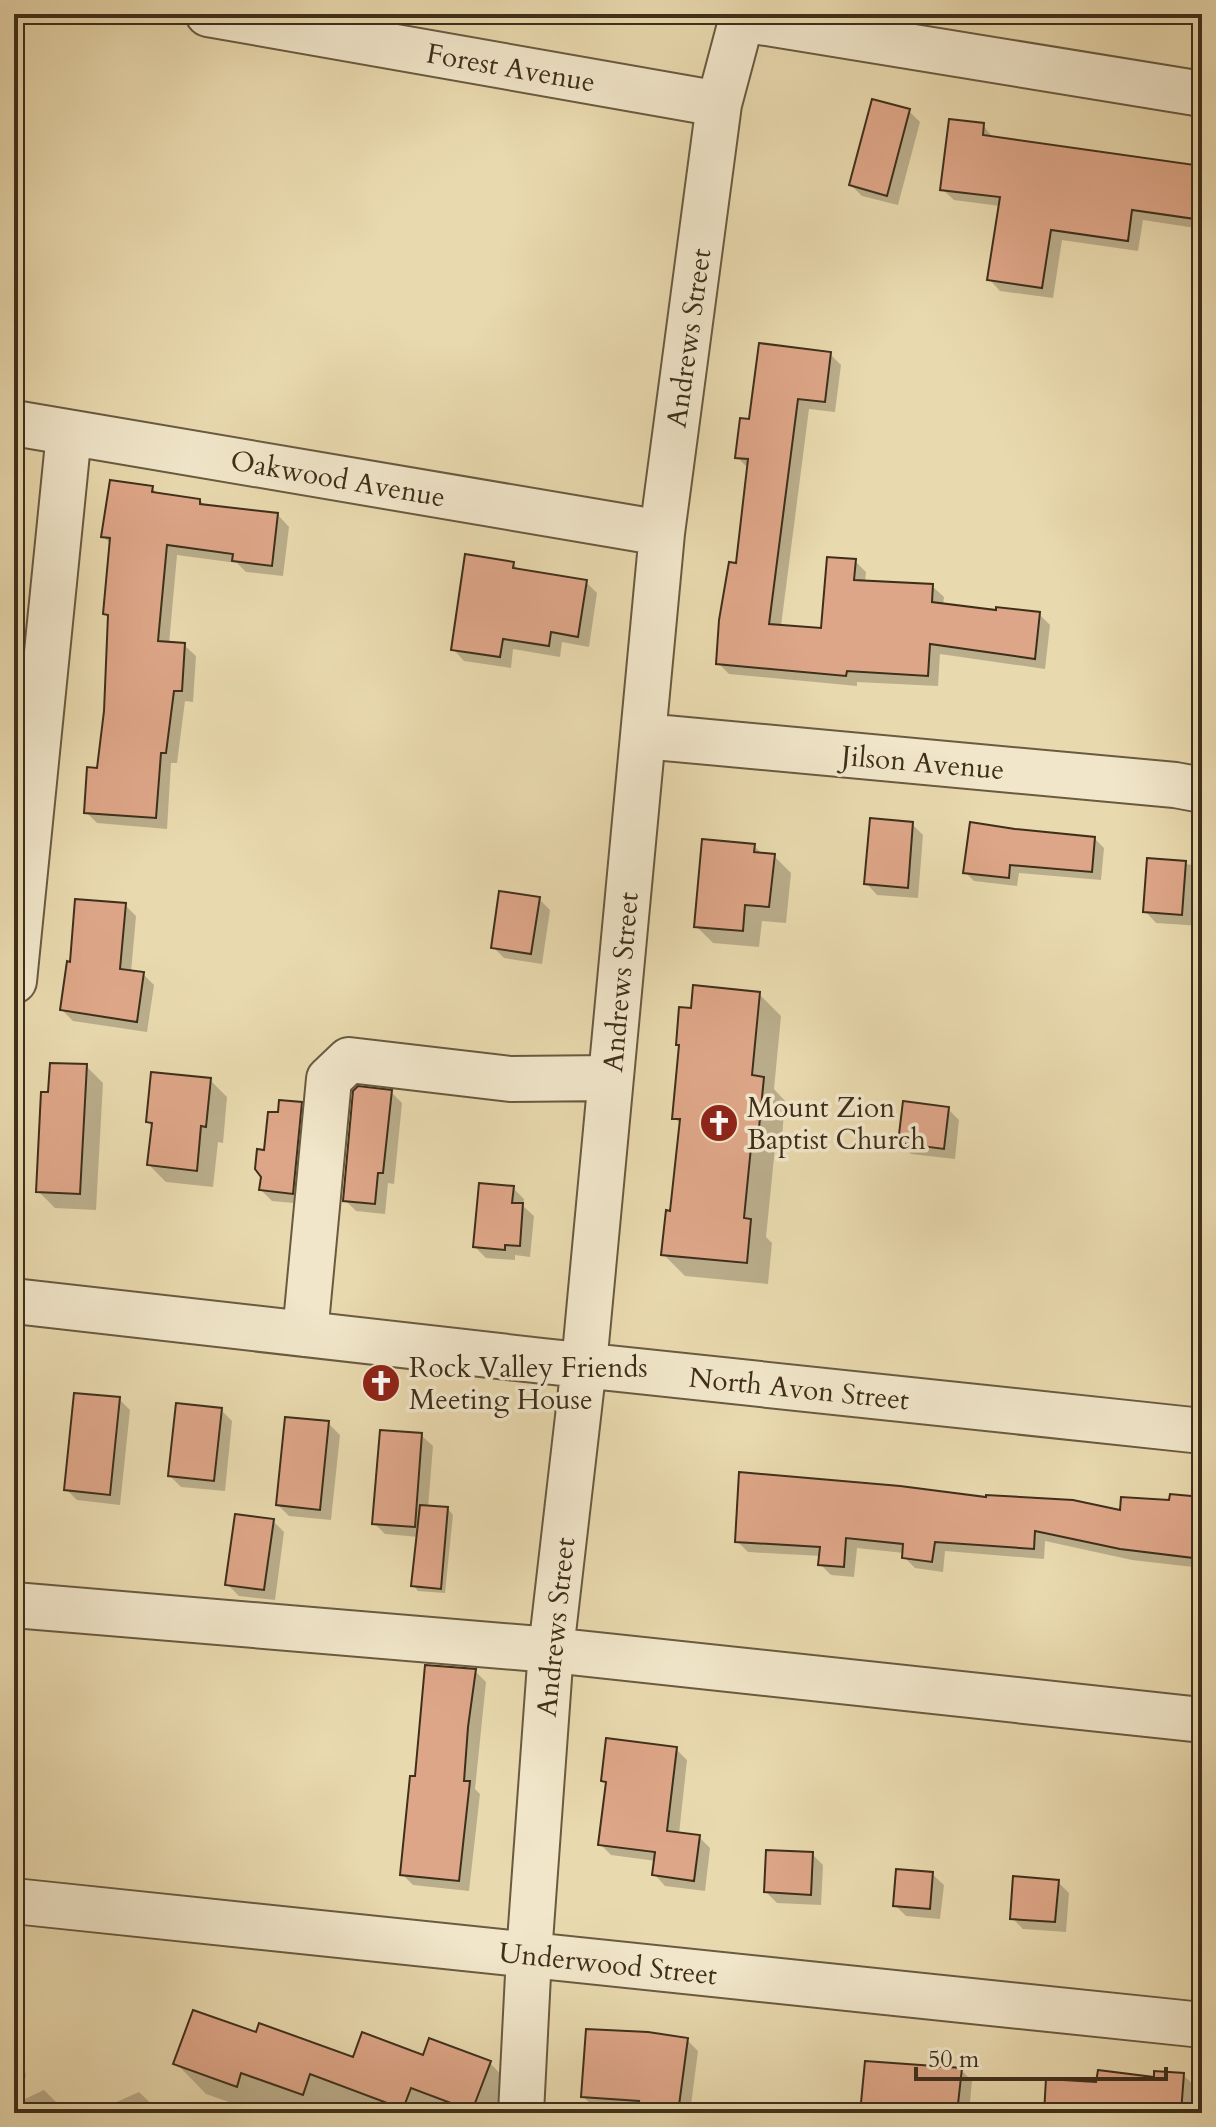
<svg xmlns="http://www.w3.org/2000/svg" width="1216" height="2127" viewBox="0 0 1216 2127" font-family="Cardo,serif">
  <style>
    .shadow { fill: #0003 }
    .building { fill: #dea688; stroke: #3e2f1b; stroke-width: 2 }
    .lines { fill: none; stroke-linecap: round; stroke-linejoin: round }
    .minor-casing { stroke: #695a40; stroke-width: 48 }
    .minor { stroke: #f1e6ca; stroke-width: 44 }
    .labels { text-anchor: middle; stroke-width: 7; stroke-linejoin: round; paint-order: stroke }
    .street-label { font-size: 28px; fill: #3e2f1b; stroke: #f1e6ca }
    .poi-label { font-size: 28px; fill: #3e2f1b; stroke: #f1e6ca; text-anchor: start }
  </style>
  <rect width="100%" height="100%" fill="#e9d9ae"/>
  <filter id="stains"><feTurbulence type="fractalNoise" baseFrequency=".0025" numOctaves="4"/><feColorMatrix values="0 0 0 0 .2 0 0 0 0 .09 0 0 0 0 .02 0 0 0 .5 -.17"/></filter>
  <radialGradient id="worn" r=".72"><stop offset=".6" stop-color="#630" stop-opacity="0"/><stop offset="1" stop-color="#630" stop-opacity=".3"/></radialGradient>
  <path class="shadow" d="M909,111l11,11 -22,83 -36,-9 -11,-11z
    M983,125l11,14 208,29v61l-59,-9 -5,31 -76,-11 -9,58 -53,-7 -11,-12 11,-73 -46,-6 -12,-11z
    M830,354l11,11 -6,47 -26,-3 -28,217 42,4 32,-69 11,11 -1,10 67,4 12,11 -1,8 96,9 11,11 -5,44 -105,-15 -2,32 -81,-4v4l-128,-12 -11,-11 19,-98 12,-96 -12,-12 14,-35z
    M152,488l7,7 41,5 6,7 72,8 11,12 -6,49 -37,-4 -9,-9 -60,-8 -8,89 15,1 12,11 -3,46 -8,-1 -8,62h-6l-4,66 -70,-6 -11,-11 12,-42 8,-59 4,-92 -5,-5 6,-70 -8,-8z
    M513,564l8,8 65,10 11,11 -8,54 -27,-5 -2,15 -47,-8 -2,19 -47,-7 -11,-12z
    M912,824l11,11 -5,63 -41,-3 -11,-12z
    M1095,839l9,9 -3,32 -82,-7 -2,13 -43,-5 -9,-9z
    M754,846l9,9 11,1 17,17 -5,50 -24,-2 -3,26 -46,-4 -17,-17z
    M1149,860l53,6v60l-46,-3 -11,-12z
    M539,899l11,11 -8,54 -38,-6 -11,-11z
    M125,905l11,11 -5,56 12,2 11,11 -7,47 -74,-11 -11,-11 10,-46z
    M759,994l22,22 -7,73 11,12 -4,48 -6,-1 -9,89 6,6 -4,41 -83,-8 -22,-22 9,-41 9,-89 -7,-6 7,-71 -3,-3 14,-33z
    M86,1066l17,17 -7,127 -41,-2 -17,-17 12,-97z
    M210,1080l17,17 -4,46 -5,-1 -5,45 -47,-5 -17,-17 4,-38 -5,-5z
    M391,1092l11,11 -8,81 -6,-1 -3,31 -29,-3 -11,-11z
    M301,1104l11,11 -8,89 -32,-3 -11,-11 5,-38 14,-38z
    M948,1109l11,11 -4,39 -44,-5 -11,-12z
    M513,1188l11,11 -1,7 11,10 -4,41 -15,-2v5l-29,-2 -11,-11z
    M119,1399l11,11 -10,95 -43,-5 -11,-11z
    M221,1410l11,11 -7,70 -44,-4 -11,-11z
    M328,1423l12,12 -9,85 -42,-4 -11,-11z
    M421,1435l12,11 -5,62 20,1 5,6 -8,78 -27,-2 -5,-6 6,-48 -34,-3 -11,-11z
    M1202,1499v69l-70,-8 -87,-19 -1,18 -99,-8 -2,21 -28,-4 -11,-11v-4l-47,-5 -3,29 -23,-2 -11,-11 1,-8 -73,-4 -11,-11 385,-28z
    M273,1521l11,11 -9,68 -36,-4 -11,-11z
    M475,1671l11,11 -11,107 5,5 -11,97 -56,-6 -11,-11 14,-96z
    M676,1749l11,11 -8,74 20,3 11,11 -5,43 -40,-5 -11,-12 2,-13 -45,-6 -11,-11 8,-59 -5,-5z
    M812,1854l11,11 -2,40 -44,-2 -11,-11z
    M932,1874l12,11 -4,34 -34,-3 -11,-11z
    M1058,1882l11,11 -3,39 -43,-3 -11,-11z
    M14,2023l4,4 8,50 -12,2z
    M257,2035l97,25 70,-2 66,5 30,31 -7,19h-146l-26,-10 -4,10h-35l-30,-11 -4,11h-8l-54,-19 -30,-31z
    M687,2040l11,11 -8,62h-44l-52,-5 -11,-12z
    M961,2070l11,11 -3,32h-107z
    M1183,2075l12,11 -2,27h-147l52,-29z
    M44,2090l23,23h-53v-9z
    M139,2092l22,21h-69z"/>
  <path class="building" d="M872,99l38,10 -23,87 -38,-11z
    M949,119l35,4 -1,12 219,31v54l-70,-10 -4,31 -77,-11 -9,58 -55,-8 13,-83 -60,-7z
    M759,343l72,9 -6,50 -27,-3 -29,225 52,4 6,-71 29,2 -2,21 79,4 -1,18 64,8v-3l44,5 -5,47 -105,-15 -2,32 -81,-5 -1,5 -130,-12 3,-44 10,-58 7,1 12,-104 -13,-1 5,-40 9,1z
    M110,480l43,6 -1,6 48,7v5l78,9 -6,53 -40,-5 1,-7 -66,-9 -9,96 27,2 -3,48h-8l-8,62h-5l-5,65 -72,-5 3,-46 10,1 7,-57 4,-96 -5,-1 7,-76 -9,-1z
    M465,554l49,8 -1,6 74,12 -9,57 -27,-5 -2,14 -46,-7 -3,18 -49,-7z
    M870,818l43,4 -5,66 -44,-4z
    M970,822l45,7 80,8 -3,35 -82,-7 -1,13 -46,-5z
    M702,839l53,5 -1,8 21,2 -6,53 -24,-2 -2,26 -49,-4z
    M1147,858l39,3 -4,54 -39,-3z
    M499,891l41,6 -9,57 -40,-6z
    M75,899l51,4 -6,66 24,3 -7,50 -77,-12 7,-49 3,1z
    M693,985l67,7 -8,83 12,2 -5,51 -6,-1 -9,91 7,1 -4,44 -86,-8 5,-45 4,1 10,-92h-8l7,-74h-3l3,-38 12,1z
    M50,1063l37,1 -7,130 -44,-2 5,-100h7z
    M151,1072l60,6 -5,49 -5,-1 -4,45 -50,-6 5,-42 -6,-1z
    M358,1086l34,4 -9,83h-5l-3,31 -32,-3 10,-110z
    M279,1100l23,2 -9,92 -34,-4 2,-13 -6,-8 2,-20 7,1 4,-38h10z
    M903,1101l46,6 -5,42 -46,-6z
    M479,1183l35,3 -2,17h11l-3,43 -15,-1v5l-32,-3z
    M74,1393l46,4 -10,98 -46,-5z
    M176,1403l46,5 -8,73 -46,-5z
    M285,1417l44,4 -9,89 -44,-5z
    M380,1430l42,3 -7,94 -43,-3z
    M739,1472l161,14 86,11v-2l87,5 47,10 1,-13 48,3 1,-6 32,3v62l-82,-10 -85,-18 -1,18 -99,-7 -3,20 -30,-4 1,-14 -57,-6 -2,29 -26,-2 2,-18 -85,-5z
    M420,1505l28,2 -7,82 -30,-3z
    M235,1514l39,5 -10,71 -39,-5z
    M425,1665l51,4 -8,58 -4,54h6l-11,100 -59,-6 10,-99h5z
    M606,1738l71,9 -10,84 33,4 -6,46 -42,-6 3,-23 -57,-7 8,-63 -5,-1z
    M766,1850l47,2 -2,43 -47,-3z
    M896,1869l37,3 -3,37 -37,-3z
    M1013,1876l46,4 -4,42 -45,-3z
    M193,2010l63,22 3,-9 94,34 9,-25 61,23 6,-17 62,23 -19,50 -61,-23 -8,21 -93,-35 -7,21 -62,-22 -4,14 -64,-23z
    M586,2029l62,3 40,6 -10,75 -40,-5 1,-7 -58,-4z
    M865,2061l97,7 -5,45h-97z
    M1098,2070l56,7v-6l30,2 -3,40h-137l2,-34 50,3z"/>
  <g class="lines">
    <g class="minor-casing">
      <path id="minor" d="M208,14l511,90
        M742,19l460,75
        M14,423l648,110
        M643,736l532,49 27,5
        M14,981l55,-548
        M14,1301l529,60 659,70
        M305,1334l24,-255 20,-19 161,19 101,-1
        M14,1605l537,45 651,70
        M14,1901l1188,124
        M521,2113l8,-158 22,-305 33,-285 78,-832 57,-429 24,-90"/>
    </g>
    <use href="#minor" class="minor"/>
  </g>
  <defs>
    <g id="church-disc" transform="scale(2)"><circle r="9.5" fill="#8f2418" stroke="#f1e6ca"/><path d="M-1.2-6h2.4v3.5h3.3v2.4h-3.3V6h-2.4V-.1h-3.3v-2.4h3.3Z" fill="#fff"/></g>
  </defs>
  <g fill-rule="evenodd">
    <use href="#church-disc" x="719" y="1123"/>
    <use href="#church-disc" x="381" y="1383"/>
  </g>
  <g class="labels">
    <g class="street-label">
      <text transform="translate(511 67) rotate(10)" y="10">Forest Avenue</text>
      <text transform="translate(688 338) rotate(-82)" y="10">Andrews Street</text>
      <text transform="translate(338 478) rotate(10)" y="10">Oakwood Avenue</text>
      <text transform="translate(923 762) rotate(5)" y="10">Jilson Avenue</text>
      <text transform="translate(620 982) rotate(-85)" y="10">Andrews Street</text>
      <text transform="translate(799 1388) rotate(6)" y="10">North Avon Street</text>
      <text transform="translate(555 1627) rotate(-84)" y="10">Andrews Street</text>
      <text transform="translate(608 1963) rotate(6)" y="10">Underwood Street</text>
    </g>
    <g class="poi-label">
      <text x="747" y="1117">Mount Zion<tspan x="747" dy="32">Baptist Church</tspan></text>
      <text x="409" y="1377">Rock Valley Friends<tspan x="409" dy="32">Meeting House</tspan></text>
    </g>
  </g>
  <rect width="1216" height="2127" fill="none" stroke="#e9d9ae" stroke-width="48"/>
  <rect x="16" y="16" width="1184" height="2095" fill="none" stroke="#3e2f1b" stroke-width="4"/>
  <rect x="24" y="24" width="1168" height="2079" fill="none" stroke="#3e2f1b" stroke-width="2"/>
  <path d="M916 2067v12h250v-12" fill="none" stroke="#3e2f1b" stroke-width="4"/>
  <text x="928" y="2067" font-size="24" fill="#3e2f1b" stroke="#f1e6ca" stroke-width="6" paint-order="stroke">50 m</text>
  <rect width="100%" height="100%" filter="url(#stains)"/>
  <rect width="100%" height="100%" fill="url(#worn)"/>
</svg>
